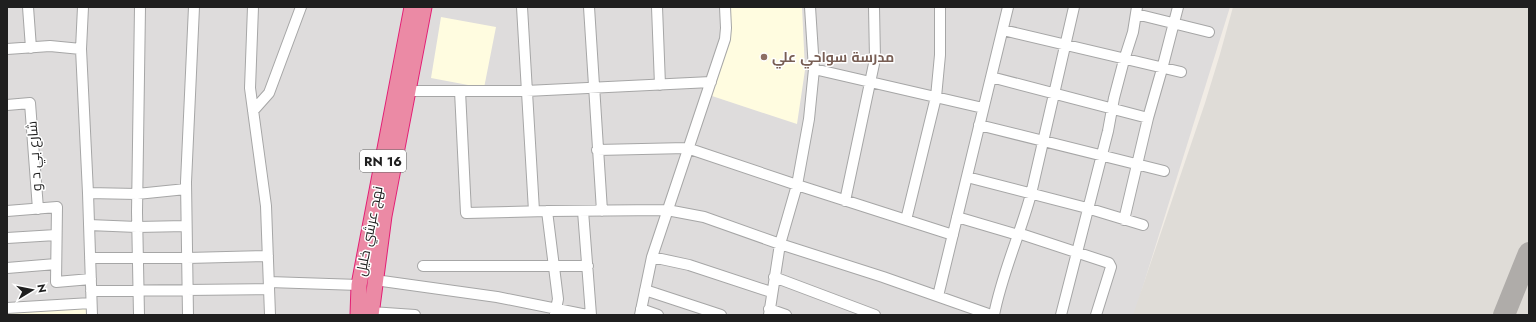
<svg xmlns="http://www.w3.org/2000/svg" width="1536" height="322" viewBox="0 0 1536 322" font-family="Jost,Cairo,sans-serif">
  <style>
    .residential { fill: #dedcdc }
    .education { fill: #fffce0 }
    .airport { fill: #dfdcd7 }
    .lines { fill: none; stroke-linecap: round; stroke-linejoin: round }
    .taxiway { stroke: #afaca9; stroke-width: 22 }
    .minor-casing { stroke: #a6a6a6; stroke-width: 12 }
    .highway-casing { stroke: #e31e74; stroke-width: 17 }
    .minor { stroke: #fff; stroke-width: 10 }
    .highway { stroke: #eb8aa5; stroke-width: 15 }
    .education-dot { fill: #8d6e63; stroke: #fff; stroke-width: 1.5 }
    .labels { text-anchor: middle; stroke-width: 3; stroke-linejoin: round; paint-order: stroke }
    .shield { fill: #fff; stroke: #626262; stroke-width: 1 }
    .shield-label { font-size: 13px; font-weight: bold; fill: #1f1f1f }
    .education-label { font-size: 14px; font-weight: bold; fill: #785e54; stroke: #fff; text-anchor: start }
    .street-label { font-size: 14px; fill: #1f1f1f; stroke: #fff }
  </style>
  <rect width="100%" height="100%" fill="#f1ece5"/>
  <path class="residential" d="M7,7h1223l-96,308h-1127z"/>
  <path class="education" d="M802,7l3,63 -8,54 -85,-28 15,-52 2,-36z
    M441,17l55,10 -12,61 -53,-10z
    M88,307l1,8h-82v-4z"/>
  <path class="airport" d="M1233,7h296v308h-396l72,-212 15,-49z"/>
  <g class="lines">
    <path class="taxiway" d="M1504,315l25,-62"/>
    <g class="minor-casing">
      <path id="minor" d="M28,7l3,41
        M83,7l-2,42 7,144 4,122
        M253,7l-3,81 16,118 4,109
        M522,7l12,204
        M589,7l13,204
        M657,7l3,78
        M1136,14l73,18
        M1003,30l178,42
        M7,49l43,-3 31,3
        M814,69l169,39
        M991,77l157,41
        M408,91h118l185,-9
        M460,91l6,122 81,-2 120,-1 37,7 76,27 103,33 108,38
        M7,105l23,-2 8,106
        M253,111l16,-18 32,-86
        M979,125l185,46
        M597,150l90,-2 110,37 156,50
        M967,177l120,31 56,17
        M88,193l49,1 49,-5
        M845,201l30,-142 -1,-52
        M7,211l50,-4 -1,75 35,-3
        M547,211l11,88 -3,15
        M583,211l8,104
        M957,217l61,18
        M906,220l30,-123 4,-42v-48
        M1124,220l24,-102 14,-49 16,-62
        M89,225l48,2 49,-1
        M1018,233l91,30 2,4 -15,48
        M7,238l49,-3
        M652,257l37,8 82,27
        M90,258h97l81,-2
        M423,266h165
        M7,268l49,-4
        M774,277l101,38
        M375,280l122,17 90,18
        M269,282l90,3
        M645,290l76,25
        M91,291l178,-2
        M938,296l70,-289
        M7,308l84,-5
        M641,309l17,6
        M769,309l17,6
        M371,312l44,3
        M139,315l-2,-103 3,-205
        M188,315l-2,-133 8,-175
        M640,315l12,-58 73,-218 1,-11 -1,-21
        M769,315l11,-71 17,-59 12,-66 5,-50 -4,-62
        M994,315c8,-42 26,-80 37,-121l43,-187
        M1061,315l47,-184 6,-33 10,-38 9,-28 4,-25"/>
    </g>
    <g class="highway-casing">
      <path id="highway" d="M358,315l1,-30 53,-278
        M371,315l13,-99 40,-209"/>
    </g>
    <use href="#minor" class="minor"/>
    <use href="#highway" class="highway"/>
  </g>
  <circle class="education-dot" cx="764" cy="57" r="4"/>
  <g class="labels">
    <rect class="shield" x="360" y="150" width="46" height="22" rx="3"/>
    <g class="shield-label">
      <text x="383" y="166">RN 16</text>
    </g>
    <g class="education-label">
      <text x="772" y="62">مدرسة سواحي علي</text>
    </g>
    <g class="street-label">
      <text transform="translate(34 156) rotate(-94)" y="5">شارع بي د و</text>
      <text transform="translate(369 231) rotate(-79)" y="5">نهج عرشي خليل</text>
    </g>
  </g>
  <rect width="1536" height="322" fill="none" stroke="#1f1f1f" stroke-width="16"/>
  <g transform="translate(32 290) rotate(80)" stroke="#ffffff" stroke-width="3" paint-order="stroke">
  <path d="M0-3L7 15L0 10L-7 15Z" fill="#1f1f1f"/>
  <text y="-6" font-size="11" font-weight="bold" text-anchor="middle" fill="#1f1f1f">N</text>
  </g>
</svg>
